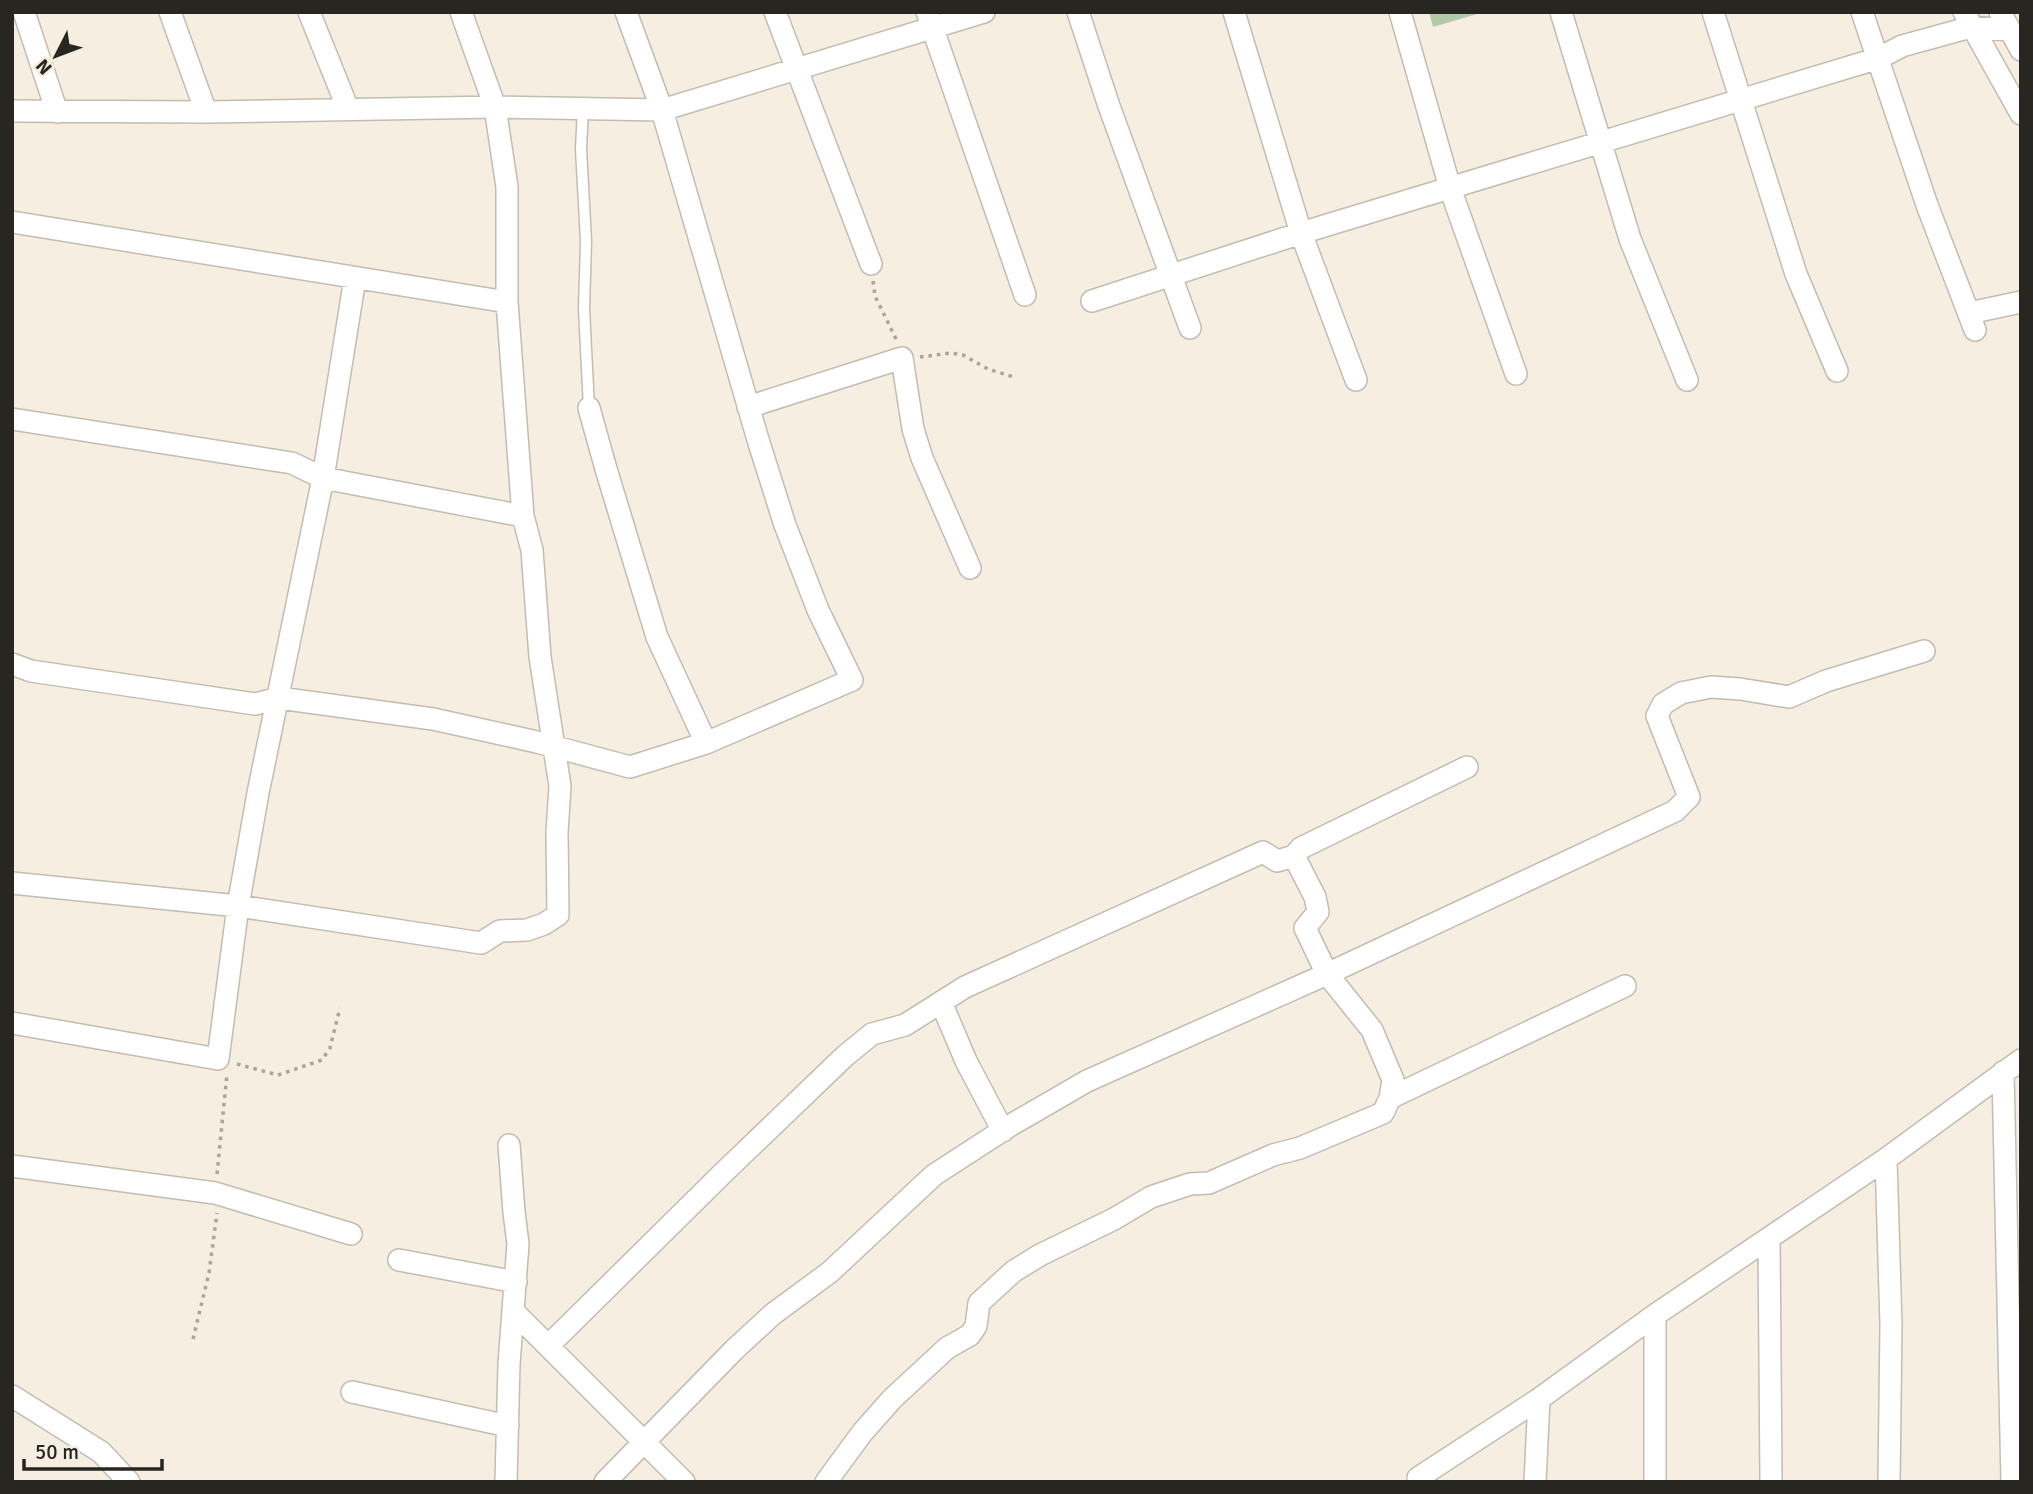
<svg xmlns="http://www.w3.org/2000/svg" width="2033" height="1494" viewBox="0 0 2033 1494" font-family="Signika,sans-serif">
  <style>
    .green { fill: #b2c9aa }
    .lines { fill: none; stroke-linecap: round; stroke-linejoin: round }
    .lane-casing { stroke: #c3bdb1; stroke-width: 13 }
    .street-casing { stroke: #c3bdb1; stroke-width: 24 }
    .path { stroke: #aaa59b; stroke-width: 3.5; stroke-dasharray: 3.5 5; stroke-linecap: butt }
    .lane { stroke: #fff; stroke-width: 10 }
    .street { stroke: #fff; stroke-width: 21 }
  </style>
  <rect width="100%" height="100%" fill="#f5eee1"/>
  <path class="green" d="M1429,12h55l-51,15z"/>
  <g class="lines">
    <g class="lane-casing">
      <path id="lane" d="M583,108l-2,41 5,92 -2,68 5,99"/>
    </g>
    <g class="street-casing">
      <path id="street" d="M24,12l33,100
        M170,12l36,100
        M309,12l39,97
        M775,12l96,252
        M927,12l98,283
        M1078,12l31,94 81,222
        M1234,12l67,221 55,147
        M1400,12l50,176 66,186
        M1561,12l69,227 57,141
        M1713,12l83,262 41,97
        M1862,12l65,193 48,125
        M1964,12l57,102
        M2000,12l21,38
        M12,111l194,1 289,-5 167,3 322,-98
        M12,222l495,80
        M1092,301l209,-68 578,-175 23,-12 69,-19 39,3
        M1969,313l52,-11
        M748,407l154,-49 11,71 9,29 48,110
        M589,408l17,61 51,168 49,106
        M12,419l280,44 31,15 200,38
        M12,664l19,7 224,33 24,-6 154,21 104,23 93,25 76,-24 146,-63 -34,-70 -33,-85 -26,-82 -97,-333 -36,-98
        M1294,856l21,41 3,15 -13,16 22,46 45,56 21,50 -3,18
        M12,883l226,23 243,37 19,-12 27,-1 17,-6 14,-9 -1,-83 3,-46 -20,-129 -8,-107 -9,-34 -16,-214v-115l-12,-80 -34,-95
        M941,1002l25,59 37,70
        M12,1023l206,36 20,-153 20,-113 65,-315 32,-200
        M2003,1072l9,410
        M1886,1159l5,166 -2,157
        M12,1166l203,27 136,41
        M1769,1238l2,244
        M399,1260l117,22
        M513,1311l171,171
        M1655,1315v167
        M548,1346l173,-171 124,-119 27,-22 33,-9 60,-38 298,-135 14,9 17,-5 7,-8 166,-81
        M352,1392l156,34
        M12,1396l89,56 28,30
        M506,1482l3,-118 9,-120 -4,-32 -5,-67
        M605,1482l130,-133 38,-35 57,-42 104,-97 77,-50 76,-44 240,-107 348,-163 14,-14 -32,-81 6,-12 18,-11 30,-6 29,2 49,8 37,-16 98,-30
        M826,1482l36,-49 30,-34 55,-51 23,-13 6,-9 3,-23 35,-32 26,-16 74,-36 37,-22 39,-13 19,-1 64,-28 27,-7 83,-35 7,-15 235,-112
        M1418,1482v-4l121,-79 116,-84 231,-156 135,-99
        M1535,1482l4,-83"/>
    </g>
    <path class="path" d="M873,281l2,15 22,45
      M920,357l31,-4 12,2 25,14 26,8
      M237,1064l41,11 44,-15 8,-12 10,-40
      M217,1174l10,-100
      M193,1339l16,-66 8,-60"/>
    <use href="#lane" class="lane"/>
    <use href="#street" class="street"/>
  </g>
  <rect width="2033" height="1494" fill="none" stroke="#282621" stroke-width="28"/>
  <g transform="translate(56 56) rotate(228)" stroke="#f5eee1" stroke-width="5" paint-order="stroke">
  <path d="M0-5L12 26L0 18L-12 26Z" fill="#282621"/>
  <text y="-10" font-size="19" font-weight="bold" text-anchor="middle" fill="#282621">N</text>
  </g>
  <path d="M24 1459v10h138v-10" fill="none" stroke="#282621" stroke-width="3.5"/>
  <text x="35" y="1459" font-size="21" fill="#282621" stroke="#f5eee1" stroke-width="5" paint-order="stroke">50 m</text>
</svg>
